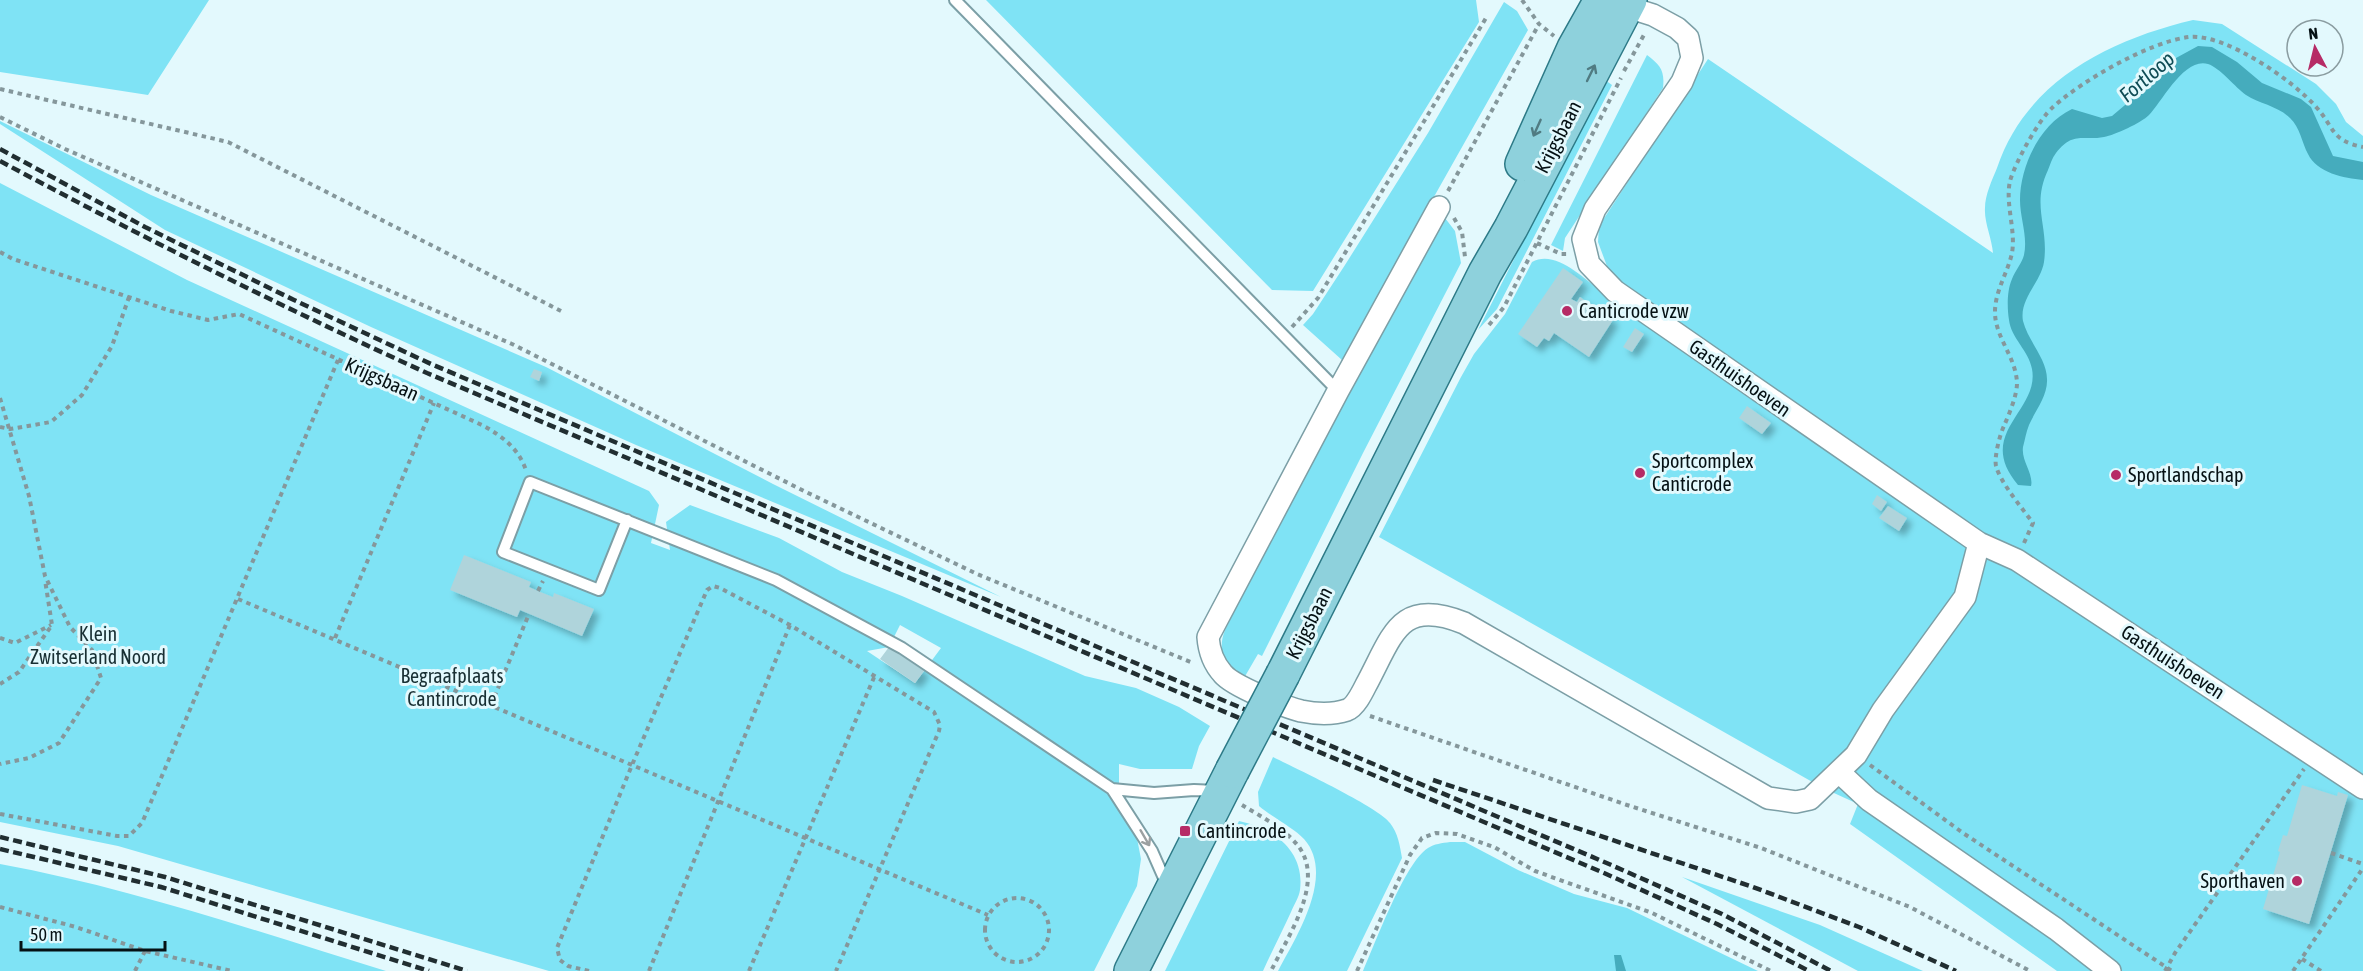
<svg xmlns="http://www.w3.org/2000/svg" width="2363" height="971" viewBox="0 0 2363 971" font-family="'Asap Condensed',sans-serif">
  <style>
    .green { fill: #7fe3f5; fill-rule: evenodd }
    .water { fill: #45acbd }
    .building { fill: #afd4db; filter: url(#shadow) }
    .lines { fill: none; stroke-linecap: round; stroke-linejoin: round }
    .service-casing { stroke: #7c9fa6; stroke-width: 14 }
    .minor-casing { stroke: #7c9fa6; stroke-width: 24 }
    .primary-casing { stroke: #2d7a87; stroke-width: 36 }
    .path { stroke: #85979b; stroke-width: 4; stroke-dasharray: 4.5 4.5; stroke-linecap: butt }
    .service { stroke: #fff; stroke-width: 10 }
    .minor { stroke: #fff; stroke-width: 21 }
    .primary { stroke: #8ed1dc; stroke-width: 33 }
    .rail { stroke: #212e31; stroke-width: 4.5; stroke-dasharray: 9 4.5; stroke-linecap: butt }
    .primary-bridge-casing { stroke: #2d7a87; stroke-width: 36; stroke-linecap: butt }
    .primary-bridge { stroke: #8ed1dc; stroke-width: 33 }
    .oneway { stroke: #507b82 }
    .oneway2 { stroke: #9ba0a1 }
    .poi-dot { fill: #b62b66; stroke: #e3f9fd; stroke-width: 2 }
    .labels { text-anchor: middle; stroke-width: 6; stroke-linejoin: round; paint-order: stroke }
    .street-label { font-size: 20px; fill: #051114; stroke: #e3f9fd }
    .poi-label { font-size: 20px; fill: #051114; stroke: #e3f9fd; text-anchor: start }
    .park-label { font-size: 20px; fill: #182f33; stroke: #e3f9fd }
    .water-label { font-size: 21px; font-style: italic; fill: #0f4c55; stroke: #e3f9fd }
  </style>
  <defs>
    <filter id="shadow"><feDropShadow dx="5.5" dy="5.5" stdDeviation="3" flood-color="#0004"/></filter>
  </defs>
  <rect width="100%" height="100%" fill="#e3f9fd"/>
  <path class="green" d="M0,0h209l-61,95 -148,-23z
    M986,0h490l3,22 -166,269 -41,-1z
    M1504,2l13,9 11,19 -186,330 -39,-35 10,-11 32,-49 83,-132z
    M2193,20l29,4 94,60 20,20 10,18 17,14v835h-306l-207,-147 8,-20 -35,-16 -444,-251 82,-160 13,-23 31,-40 27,-52c23,-13 51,16 68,28l11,-13 -13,-35 1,-16 109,-167 285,194c-1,-14 -9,-31 -8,-45 0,-13 7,-28 12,-40 29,-87 112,-128 196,-148z
    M1647,55c13,10 18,15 16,33l-98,150 -2,13 -12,-6z
    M1605,80l7,5 -115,224 -19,21z
    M0,121l151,74 395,172 227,117 228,113 -365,-152 -265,-118 -206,-97 -165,-106z
    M0,183l187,97 462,211 10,14 -8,38 19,7 -4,-28 24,-17 89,33 63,34 60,24 183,80 51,12 43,19 31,19 -11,20 -7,23h-52l-21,-5v38l16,26 6,31 -4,27 -43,85h-545l-431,-125 -118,-24zM900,625l41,23 -26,35 -48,-32 22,-4z
    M1445,218l10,13 6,32 -98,190 -101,203 -4,-2 -14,24 -12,-4c-9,-17 -14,-26 -7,-44l89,-179z
    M1273,757c22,11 107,51 117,66 8,10 10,23 12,35l-55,113h-69c18,-34 58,-96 26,-132 -10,-11 -32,-22 -45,-33l-1,-14z
    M1239,821c35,7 66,30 61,69 -1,7 -6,15 -9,22 -9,20 -19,39 -28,59h-98z
    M1450,842h15l53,28 56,24 53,14 131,63h-395c12,-27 42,-109 65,-123 6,-4 14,-5 22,-6z
    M0,864c131,24 259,68 386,107h-386z
    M1682,877l138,48 103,46h-65z"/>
  <path class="water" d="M2198,46l14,1 25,15 25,21 39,16 10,8 22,49 30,6v18c-19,-2 -46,-7 -55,-26 -6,-11 -8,-27 -18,-36 -12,-12 -30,-14 -44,-23 -10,-7 -27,-28 -38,-31 -24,-7 -46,38 -59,51 -8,8 -34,20 -45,22 -21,4 -31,-6 -48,16 -4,5 -6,12 -8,17 -17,36 1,56 -4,92 -3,20 -25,37 -21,59 5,20 24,38 24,58 1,17 -12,32 -18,46 -3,7 -4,15 -6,22 -2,14 11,27 8,39l-13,-1c-44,-52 22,-74 14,-116 -3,-18 -21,-31 -23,-49 -2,-12 -2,-30 3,-41 3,-8 10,-16 12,-24 4,-18 -4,-37 -4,-55 0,-34 20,-76 52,-91l30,9 10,-2 39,-33 25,-25z
    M1614,955h7l5,16h-10z"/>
  <path class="building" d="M1563,268l20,14 -12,17 6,3 3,-5 33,23 -24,37 -35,-24 -5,8 -5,-3 -7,9 -19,-13z
    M1635,328l9,6 -12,18 -9,-5z
    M534,369l8,3 -3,9 -9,-4z
    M1747,406l24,17 -9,11 -23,-16z
    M1877,495l10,7 -6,9 -9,-7z
    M1888,506l19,12 -8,13 -20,-13z
    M464,555l67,27 -2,5 9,4 15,6 1,-4 40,16 -12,27 -62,-26 -3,7 -67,-27z
    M889,647l35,24 -9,12 -35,-24z
    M2302,785l35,11 1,-4 10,3 -39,129 -46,-15 17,-57 -2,-1 5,-16 4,1z"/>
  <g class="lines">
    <g class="service-casing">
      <path id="service" d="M955,0l383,391
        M627,520l-28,70 -96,-38 27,-70 246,98 126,68 210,141 40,62 15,34
        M1112,789l42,4 40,-3 23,1"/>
    </g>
    <g class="minor-casing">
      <path id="minor" d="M1615,3l38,12 24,13 11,10 4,20 -10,24 -87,127 -12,30 6,25 26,27 364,252 38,17 346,228
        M1439,207l-101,184 -130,246c1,14 5,26 15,37 10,12 62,33 78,37 15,3 31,4 46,-1 8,-3 15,-17 19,-25 27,-50 33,-88 98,-62l304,175 28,4 14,-3 46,-44 27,-45 82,-113 14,-54
        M1839,772l30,28 187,129 54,42"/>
    </g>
    <g class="primary-casing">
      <path id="primary" d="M1522,164l52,-116 27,-48
        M1283,674l202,-401 26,-45 119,-228
        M1131,971l101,-200"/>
    </g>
    <path class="path" d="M1522,0l17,24 15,12
      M1624,71l21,-38
      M0,89l228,53 335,170
      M0,117l65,32 447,195 292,147 173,83 216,89
      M1448,191l91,-167
      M1454,218l8,14 3,25
      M1537,243l24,11h6
      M0,252l13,7 158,52 37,9 31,-6 245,112c19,11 34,22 42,44
      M1489,325l15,-18 117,-229
      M1292,327l26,-29 168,-280
      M0,398l29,98 16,80 25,51 22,23 9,28 -42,65 -30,15 -29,6
      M0,427l10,2 41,-7 31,-27 30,-49 17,-49
      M2024,543l9,-20c-11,-15 -33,-41 -37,-57 -2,-9 4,-32 8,-40 5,-12 13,-30 13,-43 -1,-27 -23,-46 -22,-73 1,-21 13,-38 17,-57 4,-23 -7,-49 -2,-72 5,-18 29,-62 43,-74 30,-27 96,-65 136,-70 36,-4 105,44 128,71 17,19 14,33 46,39
      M538,591l5,-10
      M238,599l750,316
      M0,638l15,5 36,-18
      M335,638l99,-235
      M0,684l19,-12 33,-47 -7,-45
      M491,705l38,-91
      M1370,716l257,89 134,43 149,59 120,64
      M1870,765l93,68 209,138
      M1242,805c20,12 47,26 59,45 22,36 -14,88 -30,121
      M0,814l117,22h12l13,-13 196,-463
      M2331,853l32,11
      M985 930a32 32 0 1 1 64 0a32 32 0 1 1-64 0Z
      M0,907l76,20 69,24 87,20
      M2302,959l19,12
      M135,971l10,-20
      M589,971l-21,-5 -8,-6 -3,-12 75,-183 75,-175 6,-4 7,2 70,37 144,87 6,13 -1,6 -103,240
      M649,971l141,-346
      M749,971l126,-296
      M1357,971l53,-116 12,-17 14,-5 21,1 37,13 41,24 117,42 119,58
      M2165,971l10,-18 129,-184
      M2293,971l70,-103"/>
    <use href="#service" class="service"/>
    <use href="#minor" class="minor"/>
    <use href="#primary" class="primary"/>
    <path class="rail" d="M0,149l145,78 149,73 137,64 1178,500 113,50 109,57
      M0,161c140,75 282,146 427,212l1177,500 113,51 92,47
      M1433,780l320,107 106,40 97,44
      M0,837l165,40 302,94
      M0,849l161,38 268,84"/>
    <g class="primary-bridge-casing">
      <path id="primary-bridge" d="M1232,771l51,-97"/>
    </g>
    <use href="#primary-bridge" class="primary-bridge"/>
  </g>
  <defs><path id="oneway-shaft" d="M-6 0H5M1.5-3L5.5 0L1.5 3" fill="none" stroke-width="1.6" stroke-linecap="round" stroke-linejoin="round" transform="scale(1.5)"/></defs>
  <g class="oneway">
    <use href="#oneway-shaft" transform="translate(1591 73) rotate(-64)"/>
    <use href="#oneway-shaft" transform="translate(1537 128) rotate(114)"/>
  </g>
  <use class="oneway2" href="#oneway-shaft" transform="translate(1145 838) rotate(60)"/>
  <g class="poi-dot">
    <circle cx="1567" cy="311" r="6"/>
    <circle cx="1640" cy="473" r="6"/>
    <circle cx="2116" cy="475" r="6"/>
    <rect x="1179" y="825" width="12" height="12" rx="3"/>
    <circle cx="2297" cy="881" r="6"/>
  </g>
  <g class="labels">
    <g class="street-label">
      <text transform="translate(1558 137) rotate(-63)" y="7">Krijgsbaan</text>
      <text transform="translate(1740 378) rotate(35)" y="7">Gasthuishoeven</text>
      <text transform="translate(382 379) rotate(24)" y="7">Krijgsbaan</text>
      <text transform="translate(1309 623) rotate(-63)" y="7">Krijgsbaan</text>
      <text transform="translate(2173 662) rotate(33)" y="7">Gasthuishoeven</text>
    </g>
    <g class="poi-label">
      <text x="1579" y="318">Canticrode vzw</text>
      <text x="1652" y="468">Sportcomplex<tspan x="1652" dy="23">Canticrode</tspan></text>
      <text x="2128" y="482">Sportlandschap</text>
      <text x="1197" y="838">Cantincrode</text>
      <text x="2285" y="888" text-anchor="end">Sporthaven</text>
    </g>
    <g class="park-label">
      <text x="98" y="641">Klein<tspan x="98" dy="23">Zwitserland Noord</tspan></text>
      <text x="452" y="683">Begraafplaats<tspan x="452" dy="23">Cantincrode</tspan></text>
    </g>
    <g class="water-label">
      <text transform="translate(2147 77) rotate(-41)" y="7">Fortloop</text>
    </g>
  </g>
  <g transform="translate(2315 48) rotate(353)"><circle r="28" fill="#e3f9fd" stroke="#8a9ca0" stroke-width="1.5"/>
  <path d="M0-4.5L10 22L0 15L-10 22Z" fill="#b62b66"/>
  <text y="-9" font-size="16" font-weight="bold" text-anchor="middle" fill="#051114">N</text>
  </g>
  <path d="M21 941v9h144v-9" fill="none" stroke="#051114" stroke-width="3"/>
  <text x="30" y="941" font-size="18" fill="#051114" stroke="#e3f9fd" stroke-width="4.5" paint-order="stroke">50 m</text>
</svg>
